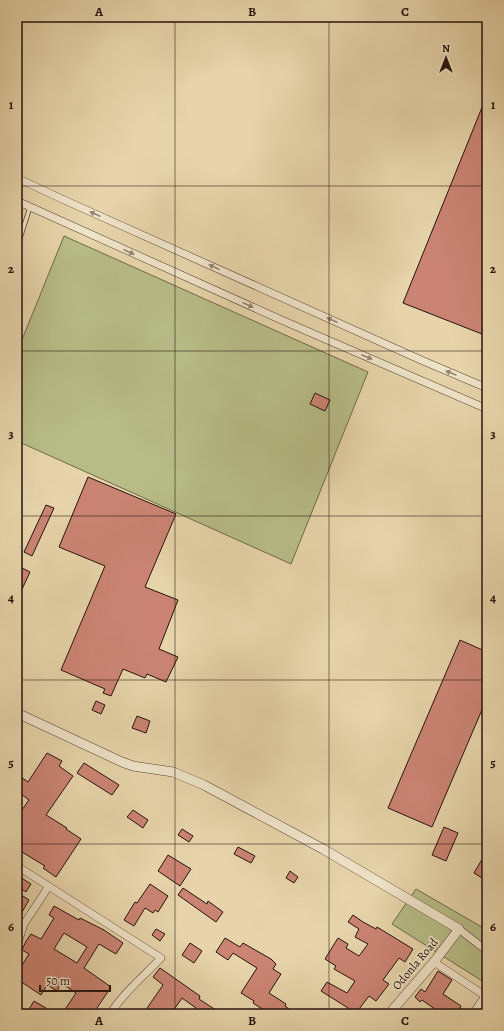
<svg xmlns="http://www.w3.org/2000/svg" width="504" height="1031" viewBox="0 0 504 1031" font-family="Alegreya,serif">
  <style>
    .green { fill: #b7bc87; stroke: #6e684a }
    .building { fill: #cb8474; stroke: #26130c; fill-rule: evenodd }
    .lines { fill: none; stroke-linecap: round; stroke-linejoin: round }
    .service-casing { stroke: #564334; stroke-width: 5 }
    .minor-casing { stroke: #564334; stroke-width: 8 }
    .tertiary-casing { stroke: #564334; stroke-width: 10 }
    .service { stroke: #efe3c8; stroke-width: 3.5 }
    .minor { stroke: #efe3c8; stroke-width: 7 }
    .tertiary { stroke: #efe3c8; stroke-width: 9 }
    .oneway { fill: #958573 }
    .grid { fill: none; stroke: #26130c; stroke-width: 1; stroke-opacity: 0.55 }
    .labels { text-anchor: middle; stroke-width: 3.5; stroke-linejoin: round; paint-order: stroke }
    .street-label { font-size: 12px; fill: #26130c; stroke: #efe3c8 }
    .neatline { fill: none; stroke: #26130c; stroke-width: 1.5 }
    .grid-label { font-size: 13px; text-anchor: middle; font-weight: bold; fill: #26130c }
  </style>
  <rect width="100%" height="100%" fill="#e7d4aa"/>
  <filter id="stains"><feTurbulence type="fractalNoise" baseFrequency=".005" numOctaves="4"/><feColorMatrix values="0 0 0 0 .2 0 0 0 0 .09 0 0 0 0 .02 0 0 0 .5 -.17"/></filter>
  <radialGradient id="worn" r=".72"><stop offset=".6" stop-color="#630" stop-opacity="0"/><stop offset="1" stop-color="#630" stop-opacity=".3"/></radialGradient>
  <path class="green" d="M64,236l304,136 -77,192 -274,-123v-89z
    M416,889l71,41v54l-95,-60z"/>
  <path class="building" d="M487,95v241l-84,-33z
    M315,393l15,7 -5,11 -15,-7z
    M88,477l88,37 -31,73 33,13 -19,49 19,8 -12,25 -19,-8 -2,4 -22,-9 -12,27 -8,-3 2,-4 -44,-19 44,-104 -46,-19z
    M46,505l8,3 -22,48 -8,-4z
    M20,567l10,5 -13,28v-27z
    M460,640l27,12v46l-55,129 -44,-19z
    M96,701l9,4 -4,9 -9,-4z
    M137,716l13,5 -4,12 -14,-5z
    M47,753l15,8 -3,5 14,10 -27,39 21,13 -1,1 15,10 -25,38 -13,-9 2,-2 -28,-17v-32l12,-17 -12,-9v-17l11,8z
    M84,763l35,22 -7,10 -35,-22z
    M133,810l15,10 -5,8 -16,-11z
    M444,827l14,6 -12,28 -14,-6z
    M182,829l11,7 -4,6 -11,-7z
    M238,847l17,9 -4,7 -17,-9z
    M487,851v30l-13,-8z
    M168,855l23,14 -11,17 -22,-15z
    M290,871l8,6 -4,6 -8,-5z
    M17,875l14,9 -5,8 -9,-6z
    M150,884l18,12 -10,16 -3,-2 -2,3 -8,-5 -11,18 -10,-6 11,-18 2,1z
    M183,888l24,16 1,-3 15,11 -7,10 -38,-27z
    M23,896l6,4 -11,19 -1,-12z
    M54,906l25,14 1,-2 24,12 19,13 -7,11 -17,-10 -15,24 27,19 -14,21 1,1 -3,5h-33l14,-21 -15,-10 -4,8 -10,-6 -6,10 -24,-16v-6l12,-19 -7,-4 4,-9 5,-7 10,5 13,-21 -5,-3zM64,933l23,14 -10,16 -23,-14z
    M353,915l10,7 13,7 1,-2 36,22 -8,13 -6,-4 -16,22 6,4 -13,17 -7,-5 -13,17 -35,-22 6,-9 20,11 8,-12 -21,-12 2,-3 -11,-7 13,-21 10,6 -2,4 13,8 9,-12 -13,-7 4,-8 -11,-7z
    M156,929l9,5 -5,7 -8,-6z
    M225,938l15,9 3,-4 28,16 5,5 -3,5 8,5 -12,19 17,11 -1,2 11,8h-24l-13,-7 -6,-4 1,-2 -13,-8 16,-25 -24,-15 -5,7 -12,-8z
    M190,943l12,8 -8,12 -12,-8z
    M160,968l40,28 -1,3 23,15h-30l4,-6 -14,-10 -11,16h-28l20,-29 -10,-8z
    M438,971l14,9 -9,14 18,12 -1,2 8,6h-26l-20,-14 -2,2 -5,-5 6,-8 4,3z
    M34,1001l12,7 -4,6h-16z"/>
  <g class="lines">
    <g class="service-casing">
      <path id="service" d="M17,248l13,-41"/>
    </g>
    <g class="minor-casing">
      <path id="minor" d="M17,178l45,21 359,161 66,28
        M17,201l269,121 201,87
        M17,866l144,92c-17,18 -38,35 -51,56
        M459,929l28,22
        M17,946l7,-22 25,-38
        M434,962l53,35
        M473,1014l12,-18"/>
    </g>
    <g class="tertiary-casing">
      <path id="tertiary" d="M17,713l105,49 11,4 40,6 31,13 119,64 136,80 -25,33 -45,52"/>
    </g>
    <use href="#service" class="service"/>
    <use href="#minor" class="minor"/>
    <use href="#tertiary" class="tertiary"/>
  </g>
  <defs><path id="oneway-solid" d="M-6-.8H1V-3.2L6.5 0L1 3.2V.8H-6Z"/></defs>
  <g class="oneway">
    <use href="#oneway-solid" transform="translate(95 214) rotate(-156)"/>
    <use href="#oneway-solid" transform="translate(129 252) rotate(24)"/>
    <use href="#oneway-solid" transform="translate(214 267) rotate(-156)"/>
    <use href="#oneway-solid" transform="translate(248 305) rotate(24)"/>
    <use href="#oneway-solid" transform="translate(332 320) rotate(-156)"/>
    <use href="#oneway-solid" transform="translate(367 357) rotate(23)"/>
    <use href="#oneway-solid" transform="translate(451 373) rotate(-157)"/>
  </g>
  <path class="grid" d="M175,17v997M329,17v997M17,186h470M17,351h470M17,516h470M17,680h470M17,844h470"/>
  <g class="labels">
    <g class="street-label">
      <text transform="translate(415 964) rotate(-50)" y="4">Odonla Road</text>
    </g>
  </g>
  <rect width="504" height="1031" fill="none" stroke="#e7d4aa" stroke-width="44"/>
  <g transform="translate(446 58)" stroke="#efe3c8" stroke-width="3" paint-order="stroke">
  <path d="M0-3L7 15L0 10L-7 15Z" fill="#26130c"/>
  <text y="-6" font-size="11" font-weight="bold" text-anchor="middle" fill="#26130c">N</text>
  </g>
  <path d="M40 985v6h70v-6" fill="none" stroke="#26130c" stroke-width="2"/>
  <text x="46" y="985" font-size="12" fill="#26130c" stroke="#efe3c8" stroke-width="3" paint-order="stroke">50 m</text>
  <rect x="22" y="22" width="460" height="987" class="neatline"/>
  <g class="grid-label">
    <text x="99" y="16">A</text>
    <text x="252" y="16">B</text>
    <text x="405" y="16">C</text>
    <text x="11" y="109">1</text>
    <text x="493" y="109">1</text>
    <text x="11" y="273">2</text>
    <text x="493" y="273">2</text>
    <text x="11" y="438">3</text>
    <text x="493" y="438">3</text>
    <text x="11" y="602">4</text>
    <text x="493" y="602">4</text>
    <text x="11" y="767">5</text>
    <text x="493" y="767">5</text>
    <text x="11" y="931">6</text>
    <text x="493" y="931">6</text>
    <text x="99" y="1025">A</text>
    <text x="252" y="1025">B</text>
    <text x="405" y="1025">C</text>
  </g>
  <rect width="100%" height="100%" filter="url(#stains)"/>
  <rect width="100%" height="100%" fill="url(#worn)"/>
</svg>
